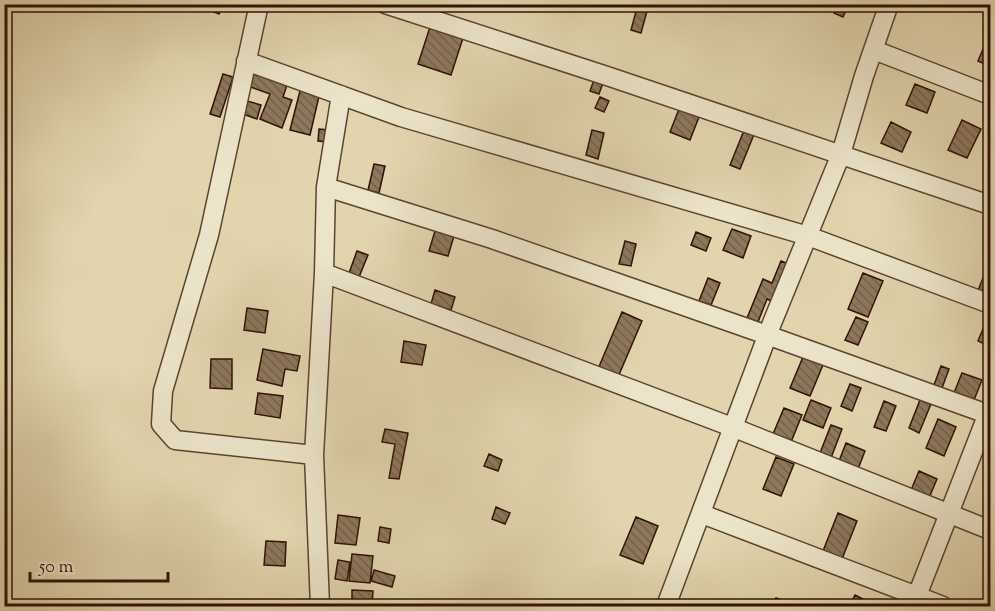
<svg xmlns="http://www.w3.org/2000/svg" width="995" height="611" viewBox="0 0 995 611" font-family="'Sorts Mill Goudy',serif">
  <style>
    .building { fill: url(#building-back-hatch); stroke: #301206; stroke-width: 1.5 }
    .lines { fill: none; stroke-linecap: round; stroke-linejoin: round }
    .minor-casing { stroke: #5c4330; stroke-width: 21 }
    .minor { stroke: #ece4ca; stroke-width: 18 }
  </style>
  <defs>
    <pattern id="building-back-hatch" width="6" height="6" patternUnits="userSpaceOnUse" patternTransform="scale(1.5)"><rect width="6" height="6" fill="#8d775d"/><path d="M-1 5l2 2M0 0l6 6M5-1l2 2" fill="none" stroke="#74604b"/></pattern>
  </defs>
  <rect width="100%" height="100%" fill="#e2d5ae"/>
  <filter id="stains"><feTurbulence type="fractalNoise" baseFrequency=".00333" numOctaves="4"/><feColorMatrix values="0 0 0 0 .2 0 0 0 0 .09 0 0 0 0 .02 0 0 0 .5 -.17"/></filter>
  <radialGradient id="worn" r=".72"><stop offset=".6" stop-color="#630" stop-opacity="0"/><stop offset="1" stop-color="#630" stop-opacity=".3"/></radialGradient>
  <path class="building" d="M209,4h14l-4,10 -12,-5z
    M638,4h11l-8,29 -10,-3z
    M838,4h11l-6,13 -9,-4z
    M430,27l33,11 -12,37 -33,-11z
    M988,37l2,1v28l-12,-5z
    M254,72l33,13 -4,12 9,3 -10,28 -22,-9 10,-25 -22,-8z
    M223,74l10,3 -13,40 -10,-3z
    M596,74l9,3 -6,17 -9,-3z
    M915,84l20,8 -8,21 -21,-8z
    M301,87l19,5 -10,43 -20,-5z
    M600,97l9,4 -5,11 -9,-4z
    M247,101l14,4 -4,14 -14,-5z
    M679,109l20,8 -9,23 -20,-8z
    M962,120l19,9 -14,29 -19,-8z
    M891,122l20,10 -9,20 -21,-9z
    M745,128l10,4 -15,37 -10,-4z
    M319,129l9,1 -1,12 -9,-1z
    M592,130l12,3 -6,26 -12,-4z
    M374,164l11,2 -6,27 -11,-3z
    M732,229l19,7 -8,22 -20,-8z
    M435,231l19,5 -6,20 -19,-5z
    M696,232l15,6 -5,13 -15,-6z
    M625,241l11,3 -5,22 -12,-2z
    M357,251l11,4 -9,22 -10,-4z
    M990,260v39l-13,-6z
    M781,261l10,4 -15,38 -9,-4 -9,23 -11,-4 16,-39 9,4z
    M863,273l20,8 -15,36 -20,-8z
    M708,278l12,5 -9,22 -12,-4z
    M435,290l20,7 -4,13 -20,-6z
    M247,308l21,3 -3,22 -21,-3z
    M622,312l20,9 -24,56 -20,-8z
    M856,317l12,5 -10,23 -13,-5z
    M985,324l5,3v13l-2,6 -10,-5z
    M404,341l22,4 -4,20 -21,-3z
    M263,349l37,7 -3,15 -12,-2 -3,17 -25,-6z
    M803,357l20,8 -13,31 -20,-8z
    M211,359h21v30l-22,-1z
    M941,366l8,3 -7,19 -8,-3z
    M962,373l20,7 -8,20 -20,-7z
    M850,384l11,4 -9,23 -11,-5z
    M258,393l25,3 -3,22 -25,-4z
    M811,400l20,8 -8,20 -20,-8z
    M920,400l11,4 -12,29 -10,-5z
    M884,401l12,5 -10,25 -12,-4z
    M784,408l18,7 -11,27 -18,-8z
    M938,419l18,8 -12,29 -18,-8z
    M831,425l11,4 -11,29 -11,-5z
    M385,429l23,4 -9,46 -10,-1 6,-34 -13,-2z
    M846,443l19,8 -7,18 -19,-8z
    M489,454l13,6 -4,11 -14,-5z
    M776,457l18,7 -13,32 -18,-7z
    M919,471l18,8 -8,19 -18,-8z
    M496,507l14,6 -5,11 -13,-5z
    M838,513l19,8 -15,38 -19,-8z
    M338,515l22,3 -4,27 -21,-2z
    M636,517l22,9 -15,38 -23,-9z
    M380,527l11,2 -2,14 -11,-2z
    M266,541l20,1 -1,24 -21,-1z
    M352,554l21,2 -3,27 -21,-2z
    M338,560l12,2 -3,19 -12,-2z
    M374,570l21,6 -3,11 -21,-6z
    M352,590l21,1 -1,15h-20z
    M855,595l16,8 -2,3h-20z
    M776,598l9,3 -2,5h-11z"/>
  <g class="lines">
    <g class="minor-casing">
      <path id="minor" d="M259,4l-50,231 -46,156 -2,33 14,16 139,15
        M385,4l222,72 383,129
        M874,50l116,45
        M246,61l155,56 407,119 182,68
        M326,187l166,52 275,96 223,80
        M324,273l408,154 258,103
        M702,514l241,92
        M320,606l-6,-151 10,-182 2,-86 15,-92
        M666,606l106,-283 69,-169 23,-78 25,-72
        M913,606l77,-198"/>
    </g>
    <use href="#minor" class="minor"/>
  </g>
  <rect width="995" height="611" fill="none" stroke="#e2d5ae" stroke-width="24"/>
  <rect x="6" y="6" width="983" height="599" fill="none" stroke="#301206" stroke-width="3"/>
  <rect x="12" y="12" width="971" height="587" fill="none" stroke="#301206" stroke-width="1.5"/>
  <path d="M30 572v9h138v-9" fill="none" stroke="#301206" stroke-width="3"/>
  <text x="39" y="572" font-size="18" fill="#301206" stroke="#ece4ca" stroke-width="4.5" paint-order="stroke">50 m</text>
  <rect width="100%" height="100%" filter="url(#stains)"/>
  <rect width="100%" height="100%" fill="url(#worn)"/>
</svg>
